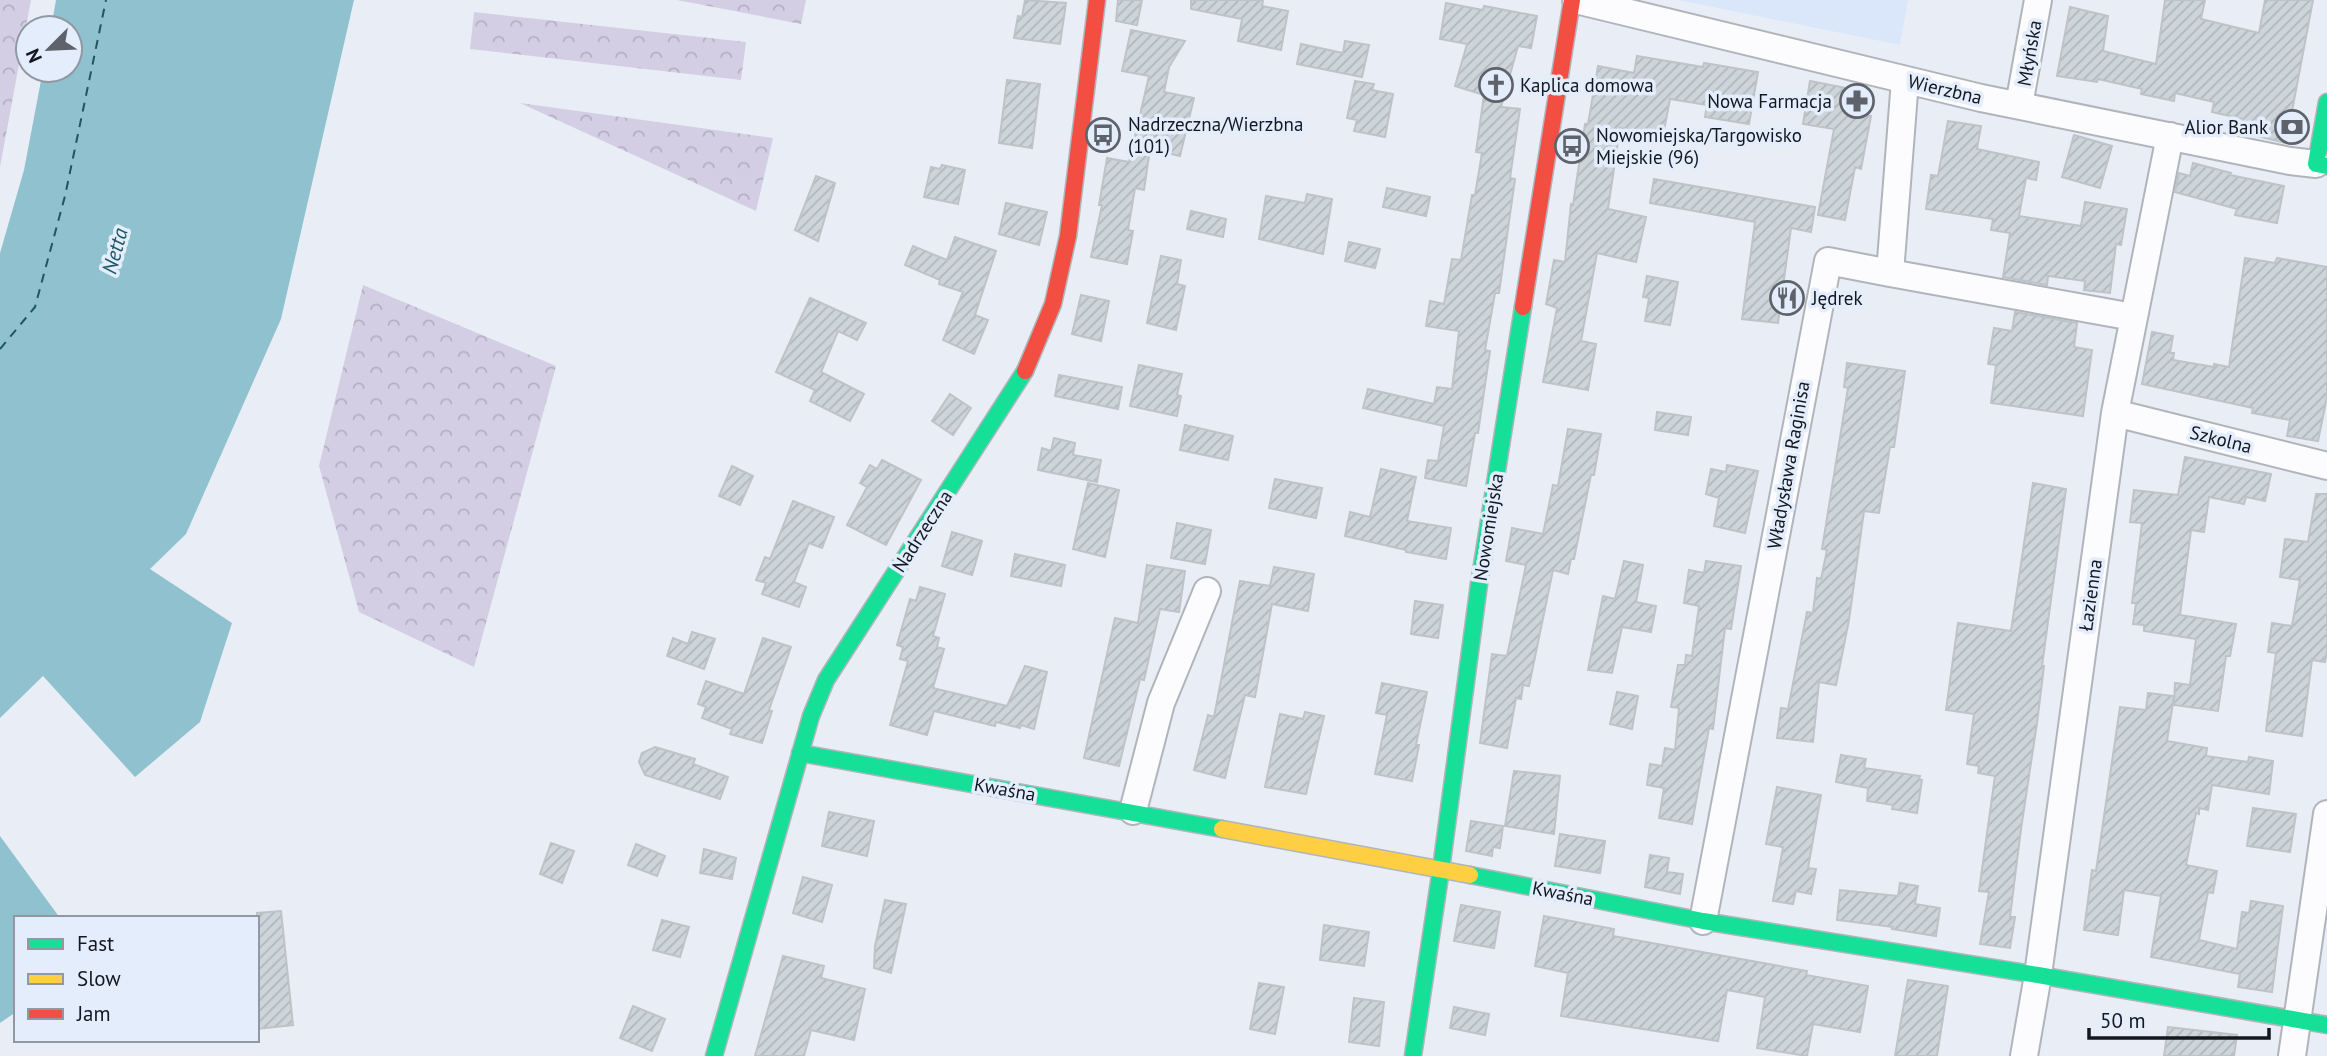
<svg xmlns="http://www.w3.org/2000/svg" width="2327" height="1056" viewBox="0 0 2327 1056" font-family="'PT Sans',sans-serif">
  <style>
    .built { fill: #dae7fa }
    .forest { fill: url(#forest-crowns) }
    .water { fill: #8fc2ce }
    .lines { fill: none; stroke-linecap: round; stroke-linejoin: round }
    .ferry { stroke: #1c5762; stroke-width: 2; stroke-dasharray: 9 7; stroke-linecap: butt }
    .building { fill: url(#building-hatch); stroke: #bcc3c9; stroke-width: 2 }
    .street-casing { stroke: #b0b5bc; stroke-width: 30 }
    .fast-casing { stroke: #b0b5bc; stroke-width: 19 }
    .slow-casing { stroke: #b0b5bc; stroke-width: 19 }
    .jam-casing { stroke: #b0b5bc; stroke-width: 19 }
    .street { stroke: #fcfcfe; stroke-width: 26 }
    .fast { stroke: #16e098; stroke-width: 16 }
    .slow { stroke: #ffcf43; stroke-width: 16 }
    .jam { stroke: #f24e42; stroke-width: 16 }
    .labels { text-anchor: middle; stroke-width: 7; stroke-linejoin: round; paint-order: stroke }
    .street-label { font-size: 19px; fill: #131820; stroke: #e4edfb }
    .poi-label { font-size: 19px; fill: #131820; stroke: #e4edfb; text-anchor: start }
    .water-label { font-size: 21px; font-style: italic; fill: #1c5762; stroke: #e4edfb }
  </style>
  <defs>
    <pattern id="forest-crowns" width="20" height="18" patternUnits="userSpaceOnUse" patternTransform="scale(1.75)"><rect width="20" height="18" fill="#d3cee3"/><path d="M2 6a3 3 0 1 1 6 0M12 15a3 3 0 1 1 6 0" fill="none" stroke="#b4b0c2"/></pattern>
    <pattern id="building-hatch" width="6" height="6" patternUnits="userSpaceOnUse" patternTransform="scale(1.75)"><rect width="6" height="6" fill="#cdd5db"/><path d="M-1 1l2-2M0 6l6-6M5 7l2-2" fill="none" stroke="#afb6bc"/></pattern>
  </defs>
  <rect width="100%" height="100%" fill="#e9eef6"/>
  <path class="built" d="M1678,0h230l-8,45z"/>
  <path class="forest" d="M0,0h31l-31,167z
    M677,0h129l-5,24z
    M474,12l272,30 -5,38 -271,-31z
    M520,103l253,35 -17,73z
    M363,285l193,81 -82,301 -115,-55 -40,-146z"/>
  <path class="water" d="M56,0h298l-73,319 -95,215 -36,35 82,54 -32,99 -65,55 -92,-101 -43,42v-465l24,-83 19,-100h27v-42h-19z
    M0,836l60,82h-44v94l-16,11z"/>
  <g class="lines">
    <path class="ferry" d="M0,349l35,-42 30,-111 41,-196"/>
  </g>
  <path class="building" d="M1025,0l41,3 -6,41 -46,-6 4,-22 4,1z
    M1118,0h24l-5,25 -21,-4z
    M1191,0h72l-1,6 26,5 -7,39 -43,-9 4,-22 -51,-10z
    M2165,0h40l-4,19 58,14 6,-33h48l-27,143 -46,-11 3,-13 -31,-7 2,-10 -39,-9 -1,8 -33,-7 1,-5 -44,-10 -1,3 -40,-6 13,-69 38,9 -5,35 53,13z
    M1446,3l37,7 1,-4 53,10 -6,32 -13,-2 -17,61 19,2 -10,69 5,1 -16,114h-4l-10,57 5,1 -12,82h-3l-9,53 -41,-8 3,-18 10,1 6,-35 -81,-18 5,-19 66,15 3,-17 15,2 7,-58 -33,-5 4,-25 14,3 8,-45 9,1 11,-65h3l7,-42 -6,-1 8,-57 -29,-9 12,-42 -27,-5z
    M1131,30l54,11 -16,26 -5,25 30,6 -14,58 -30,-7 -6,41 -9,-2 -7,42 5,1 -6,33 -36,-7 11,-52h-3l8,-47 22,4 20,-86 -27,-5z
    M1345,41l24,4 -7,32 -65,-13 4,-20 42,9z
    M1637,56l66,11 1,-4 54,9 -9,52 -44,-7 2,-12 -37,-6 -7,37 -43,-8 -12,81 38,8 -10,45 -39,-9 -16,88 15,3 -8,46 -45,-8 14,-74 -11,-4 8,-44 11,2 6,-58 2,1 12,-81h3l10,-58 36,7z
    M1007,80l33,4 -8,64 -33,-5z
    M1355,81l19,3 -2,6 21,4 -8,43 -31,-6 3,-11 -10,-2z
    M1810,81l57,11 -4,22 8,2 -10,53 -6,-2 -10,53 -27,-5 16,-86 -31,-5z
    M1948,121l33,5 -4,23 62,13 -3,18 -10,-2 -7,38 62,10 4,-24 42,7 -6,36 -5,-1 -6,49 -26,-3 1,-9 -37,-5 -1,9 -44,-8 7,-44 -19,-3 2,-11 -67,-10 5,-34 7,1z
    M2074,135l38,11 -12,42 -38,-11z
    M2193,163l38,10 -1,2 54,11 -7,37 -42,-8 2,-6 -62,-17 4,-19 11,3z
    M942,165l23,5 -7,34 -34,-7 7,-30 9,2z
    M816,176l19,7 -17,58 -23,-11z
    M1654,179l161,28 -4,25 -20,-4 -13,95 -36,-4 13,-97 -105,-19z
    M1387,188l43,9 -4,19 -43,-9z
    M1307,194l25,5 -9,55 -64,-15 7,-43 39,7z
    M1006,203l41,9 -8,33 -40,-11z
    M1191,211l35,8 -3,18 -36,-8z
    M955,237l41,14 -21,64 13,5 -14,34 -31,-14 20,-48 -24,-8 1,-4 -35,-15 8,-19 34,14z
    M1349,242l31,7 -5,19 -30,-7z
    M1161,256l20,4 -4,24 8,2 -9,44 -29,-7z
    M2245,258l30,5 2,-5 50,9v130l-9,44 -31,-5 3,-16 -38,-7 1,-5 -111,-24 10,-52 21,4 -3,17h4l-1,7 41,7v-3l15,3z
    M1647,276l31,6 -8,43 -25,-4 4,-23 -6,-1z
    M1081,295l28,6 -8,40 -29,-7z
    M810,298l56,25 -9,17 -19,-9 -17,41 43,22 -14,27 -40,-20 5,-11 -39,-18z
    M2015,312l62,11 -3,24 18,3 -9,66 -92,-13 5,-38 -8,-1 6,-36 18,3z
    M1847,363l58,8 -11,76h-4l-11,66 -15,-2 -15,109 -13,65 -17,-3 -6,60 -36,-4 4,-30 7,1 19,-97 6,1 4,-35 4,1 6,-29 -5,-1 26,-161 -4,-1z
    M1139,365l43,9 -5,21 4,1 -4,20 -47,-10z
    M1059,375l63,12 -4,22 -63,-13z
    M950,394l21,14 -18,27 -21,-14z
    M1657,412l34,5 -3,18 -33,-5z
    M1185,425l48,11 -5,24 -48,-10z
    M1568,429l33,5 -7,41h-3l-17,84h-3l-3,15 -15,-4 -24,116 -6,-1 -2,14 -5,-1 -9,50 -27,-5 12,-89 15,2 19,-91 -20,-4 6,-33 31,6 10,-49 5,1z
    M1054,438l21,5 -2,12 28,5 -4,22 -59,-12 4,-22 9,3z
    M2185,457l86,17 -6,27 -19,-4 -2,7 -35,-7 -5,35 -13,-2 -11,85 56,9 -6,32h-4l-8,55 -44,-6 1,-22 15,2 6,-46 -52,-8v-6l-11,-1 3,-21h-4l10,-80 -12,-1 4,-32 44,5z
    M882,460l39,20 -35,65 -39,-20 20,-38 -7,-4 10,-18 7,4z
    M1727,465l31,6 -13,62 -31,-7 5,-28 -13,-4 5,-25 15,3z
    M732,466l21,10 -13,29 -21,-9z
    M1381,469l35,8 -9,44 44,7 -5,31 -40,-7v-2l-61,-14 5,-24 20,5z
    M1275,479l47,9 -6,30 -47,-10z
    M1088,483l31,7 -14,67 -32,-8z
    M2033,483l33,6 -24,177h2l-7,57 -16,106 -11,88h5l-5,31 -30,-4 9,-52 -10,-1 16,-115 -17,-3 1,-7 -12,-2 7,-50 -28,-4 12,-87 53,8z
    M2316,494h11v158l-2,10 -13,-2 -10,76 -36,-5 10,-78 -8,-1 4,-29 20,3 8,-46 -20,-3 5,-38 23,3z
    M793,501l41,16 -12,31 -13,-5 -15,39 12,5 -7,20 -37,-13 4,-11 -10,-3 9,-23 5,2z
    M1177,523l34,7 -6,34 -34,-6z
    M952,532l30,9 -10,34 -30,-9z
    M1015,554l50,11 -4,21 -50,-10z
    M1624,561l19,4 -7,37 20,4 -5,26 -29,-5 -10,46 -24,-3 15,-74 12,3z
    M1706,561l35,5 -10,63 -6,-1 -12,101 -4,-1 -17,96 -33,-6 5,-30 -17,-3 3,-21 12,2 3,-18 10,2 4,-42 -8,-1 7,-42h7l1,-10 6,1 7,-50 -15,-3 5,-33 15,3z
    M1147,565l38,6 -6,41 -19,-3 -16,71 -4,-1 -21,87 -35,-8 31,-140 23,5z
    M1274,567l40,7 -6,37 -36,-7 -17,93 -10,-2 -20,83 -31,-8 14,-55 6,2 26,-136 30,5z
    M920,587l25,7 -12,42 6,2 -2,9 7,2 -11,39 74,18 18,-40 22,6 -13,57 -13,-4 -1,3 -24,-6 -1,4 -61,-15 -7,24 -37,-10 18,-64 -8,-2 3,-12 -6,-2 13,-46 6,2z
    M1415,601l28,4 -5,33 -27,-4z
    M692,632l23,7 -11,30 -37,-13 6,-18 15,6z
    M763,638l28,9 -22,63 3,1 -10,32 -32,-9 2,-5 -30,-11 4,-11 -8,-3 8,-23 38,13z
    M1382,683l45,9 -11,53h3l-7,36 -37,-7 12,-59 -11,-2z
    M1617,692l21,4 -6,33 -22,-5z
    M2148,693l26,3 -7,45 40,7 -1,8 42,6 1,-5 24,4 -4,33 -57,-9 -4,25 -9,-2v6l-3,-1 -10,52 31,6 -4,22 -5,-1 -9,48 38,9 5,-37 7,1 2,-12 32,5 -11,86 -34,-5 2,-13 -89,-17 10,-61 -37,-6 -6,45 -34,-5 8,-60 4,1 24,-164 26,3z
    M1305,712l19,4 -18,78 -41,-7 15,-73 23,5z
    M655,747l40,12 -2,5 35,13 -8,22 -75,-24 -6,-13 3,-9z
    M1841,755l25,4 -2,9 56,8 -1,3 3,1 -5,33 -25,-4 1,-4 -26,-4 1,-13 -32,-6z
    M1514,771l46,5 -6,58 -49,-8z
    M1777,787l44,8 -13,73 8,1 -5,25 -15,-3 -3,13 -20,-3 10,-54 -17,-3z
    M2253,808l43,6 -6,38 -43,-6z
    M829,812l45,9 -7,35 -45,-10z
    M1471,821l32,5 -3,22 -7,-1 -1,9 -26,-5z
    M1560,834l45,7 -5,32 -45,-7z
    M551,843l23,8 -12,32 -22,-9z
    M636,844l29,12 -8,20 -29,-11z
    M704,849l32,9 -4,21 -32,-6z
    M1650,855l19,3 -2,14 16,2 -3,20 -35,-7z
    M803,877l29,8 -10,37 -29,-9z
    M1900,883l18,3 -3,18 25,4 -4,28 -44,-7 1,-2 -56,-7 3,-30 58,6z
    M885,900l21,4 -15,69 -17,-5 1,-22z
    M1461,905l39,7 -6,36 -40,-7z
    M281,911l12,114 -36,4v-116z
    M1544,916l70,13 -1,7 194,35 -1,4 62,11 -8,46 -47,-8 -6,32 -50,-8 8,-51 -38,-7 -9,51 -157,-25 7,-43 -33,-7z
    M662,920l27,7 -9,30 -27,-7z
    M1324,925l45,7 -5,34 -44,-6z
    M783,956l41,10 -3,12 44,11 -11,51 -43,-10 -7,26h-49z
    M1908,980l40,6 -11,70h-42z
    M1259,983l25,4 -9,47 -25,-5z
    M1354,998l30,4 -5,44 -30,-4z
    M633,1006l32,13 -13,32 -32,-13z
    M1454,1007l35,7 -4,21 -35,-7z
    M2168,1027l69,8 -3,21h-70z"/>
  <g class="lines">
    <g class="street-casing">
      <path id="street" d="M1576,0l405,98 309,63 26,3
        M2019,105l19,-105
        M1890,273l243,44
        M2115,413l212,53
        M1133,811l28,-108 46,-112
        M1703,921l125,-660 62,12 15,-193
        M2024,1056l14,-81 77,-562 55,-277
        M2292,1056l35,-242"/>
    </g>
    <g class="fast-casing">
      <path id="fast" d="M2327,102l-11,62 11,2
        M800,753l422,76
        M1470,875l233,46 335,54 289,50
        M714,1056l97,-340 15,-36 199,-309
        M1413,1056l28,-187 38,-285 44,-277"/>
    </g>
    <g class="slow-casing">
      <path id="slow" d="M1222,829l248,46"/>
    </g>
    <g class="jam-casing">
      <path id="jam" d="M1523,307l49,-307
        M1025,371l28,-67 15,-68 29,-236"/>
    </g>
    <use href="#street" class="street"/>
    <use href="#fast" class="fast"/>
    <use href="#slow" class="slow"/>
    <use href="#jam" class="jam"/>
  </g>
  <defs>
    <g id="church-ring" transform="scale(1.75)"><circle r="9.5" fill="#e4edfb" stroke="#5e636b" stroke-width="1.5"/><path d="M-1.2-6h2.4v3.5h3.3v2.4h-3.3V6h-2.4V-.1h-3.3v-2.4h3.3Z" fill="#5e636b"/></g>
    <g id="pharmacy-ring" transform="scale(1.75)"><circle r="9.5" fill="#e4edfb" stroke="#5e636b" stroke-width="1.5"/><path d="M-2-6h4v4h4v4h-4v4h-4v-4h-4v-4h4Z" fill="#5e636b"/></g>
    <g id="bank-ring" transform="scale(1.75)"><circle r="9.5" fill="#e4edfb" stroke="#5e636b" stroke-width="1.5"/><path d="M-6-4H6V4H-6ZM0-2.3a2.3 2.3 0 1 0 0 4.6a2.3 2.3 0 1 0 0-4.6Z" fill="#5e636b"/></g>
    <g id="bus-ring" transform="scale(1.75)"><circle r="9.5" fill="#e4edfb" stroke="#5e636b" stroke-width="1.5"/><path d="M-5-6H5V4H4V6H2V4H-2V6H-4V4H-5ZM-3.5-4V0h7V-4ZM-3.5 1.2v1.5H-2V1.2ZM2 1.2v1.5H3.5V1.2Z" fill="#5e636b"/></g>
    <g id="restaurant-ring" transform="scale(1.75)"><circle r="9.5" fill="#e4edfb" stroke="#5e636b" stroke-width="1.5"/><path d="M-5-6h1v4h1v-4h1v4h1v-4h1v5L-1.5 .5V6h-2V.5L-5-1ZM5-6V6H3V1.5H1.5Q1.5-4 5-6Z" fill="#5e636b"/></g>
  </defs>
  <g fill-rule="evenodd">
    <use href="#church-ring" x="1496" y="85"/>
    <use href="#pharmacy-ring" x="1857" y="101"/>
    <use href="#bank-ring" x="2292" y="127"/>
    <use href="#bus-ring" x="1103" y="135"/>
    <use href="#bus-ring" x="1572" y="146"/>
    <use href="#restaurant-ring" x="1787" y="298"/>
  </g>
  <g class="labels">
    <g class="street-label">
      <text transform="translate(2029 53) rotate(-80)" y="7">Młyńska</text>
      <text transform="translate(1945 89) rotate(13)" y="7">Wierzbna</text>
      <text transform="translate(2221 439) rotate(14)" y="7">Szkolna</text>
      <text transform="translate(1788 465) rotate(-80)" y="7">Władysława Raginisa</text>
      <text transform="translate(1488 527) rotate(-81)" y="7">Nowomiejska</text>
      <text transform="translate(922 531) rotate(-57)" y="7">Nadrzeczna</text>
      <text transform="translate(2090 595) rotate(-82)" y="7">Łazienna</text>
      <text transform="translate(1005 789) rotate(10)" y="7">Kwaśna</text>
      <text transform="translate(1563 893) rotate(11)" y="7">Kwaśna</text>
    </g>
    <g class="poi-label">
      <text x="1520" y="92">Kaplica domowa</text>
      <text x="1832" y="108" text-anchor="end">Nowa Farmacja</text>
      <text x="1128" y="131">Nadrzeczna/Wierzbna<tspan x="1128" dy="22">(101)</tspan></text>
      <text x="2268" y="134" text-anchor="end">Alior Bank</text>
      <text x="1596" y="142">Nowomiejska/Targowisko<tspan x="1596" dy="22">Miejskie (96)</tspan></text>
      <text x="1812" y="305">Jędrek</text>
    </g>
    <g class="water-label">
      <text transform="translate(115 251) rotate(-75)" y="7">Netta</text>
    </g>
  </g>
  <rect x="14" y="916" width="245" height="126" fill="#e4edfb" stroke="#9098a3" stroke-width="2"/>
  <rect x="28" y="939" width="35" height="10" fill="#16e098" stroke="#9098a3" stroke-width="2"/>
  <text x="77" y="951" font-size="21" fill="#131820">Fast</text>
  <rect x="28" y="974" width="35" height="10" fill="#ffcf43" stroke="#9098a3" stroke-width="2"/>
  <text x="77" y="986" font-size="21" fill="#131820">Slow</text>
  <rect x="28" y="1009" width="35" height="10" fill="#f24e42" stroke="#9098a3" stroke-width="2"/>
  <text x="77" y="1021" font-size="21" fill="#131820">Jam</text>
  <g transform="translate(49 49) rotate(246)"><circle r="33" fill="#e4edfb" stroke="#9098a3" stroke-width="2"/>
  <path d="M0-5L12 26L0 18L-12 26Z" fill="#5e636b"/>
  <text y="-10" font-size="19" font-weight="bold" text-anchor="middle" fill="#131820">N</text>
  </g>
  <path d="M2089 1028v10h180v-10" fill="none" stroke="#131820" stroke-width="3.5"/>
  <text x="2100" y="1028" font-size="21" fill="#131820" stroke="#e4edfb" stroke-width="5" paint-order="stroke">50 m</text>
</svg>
